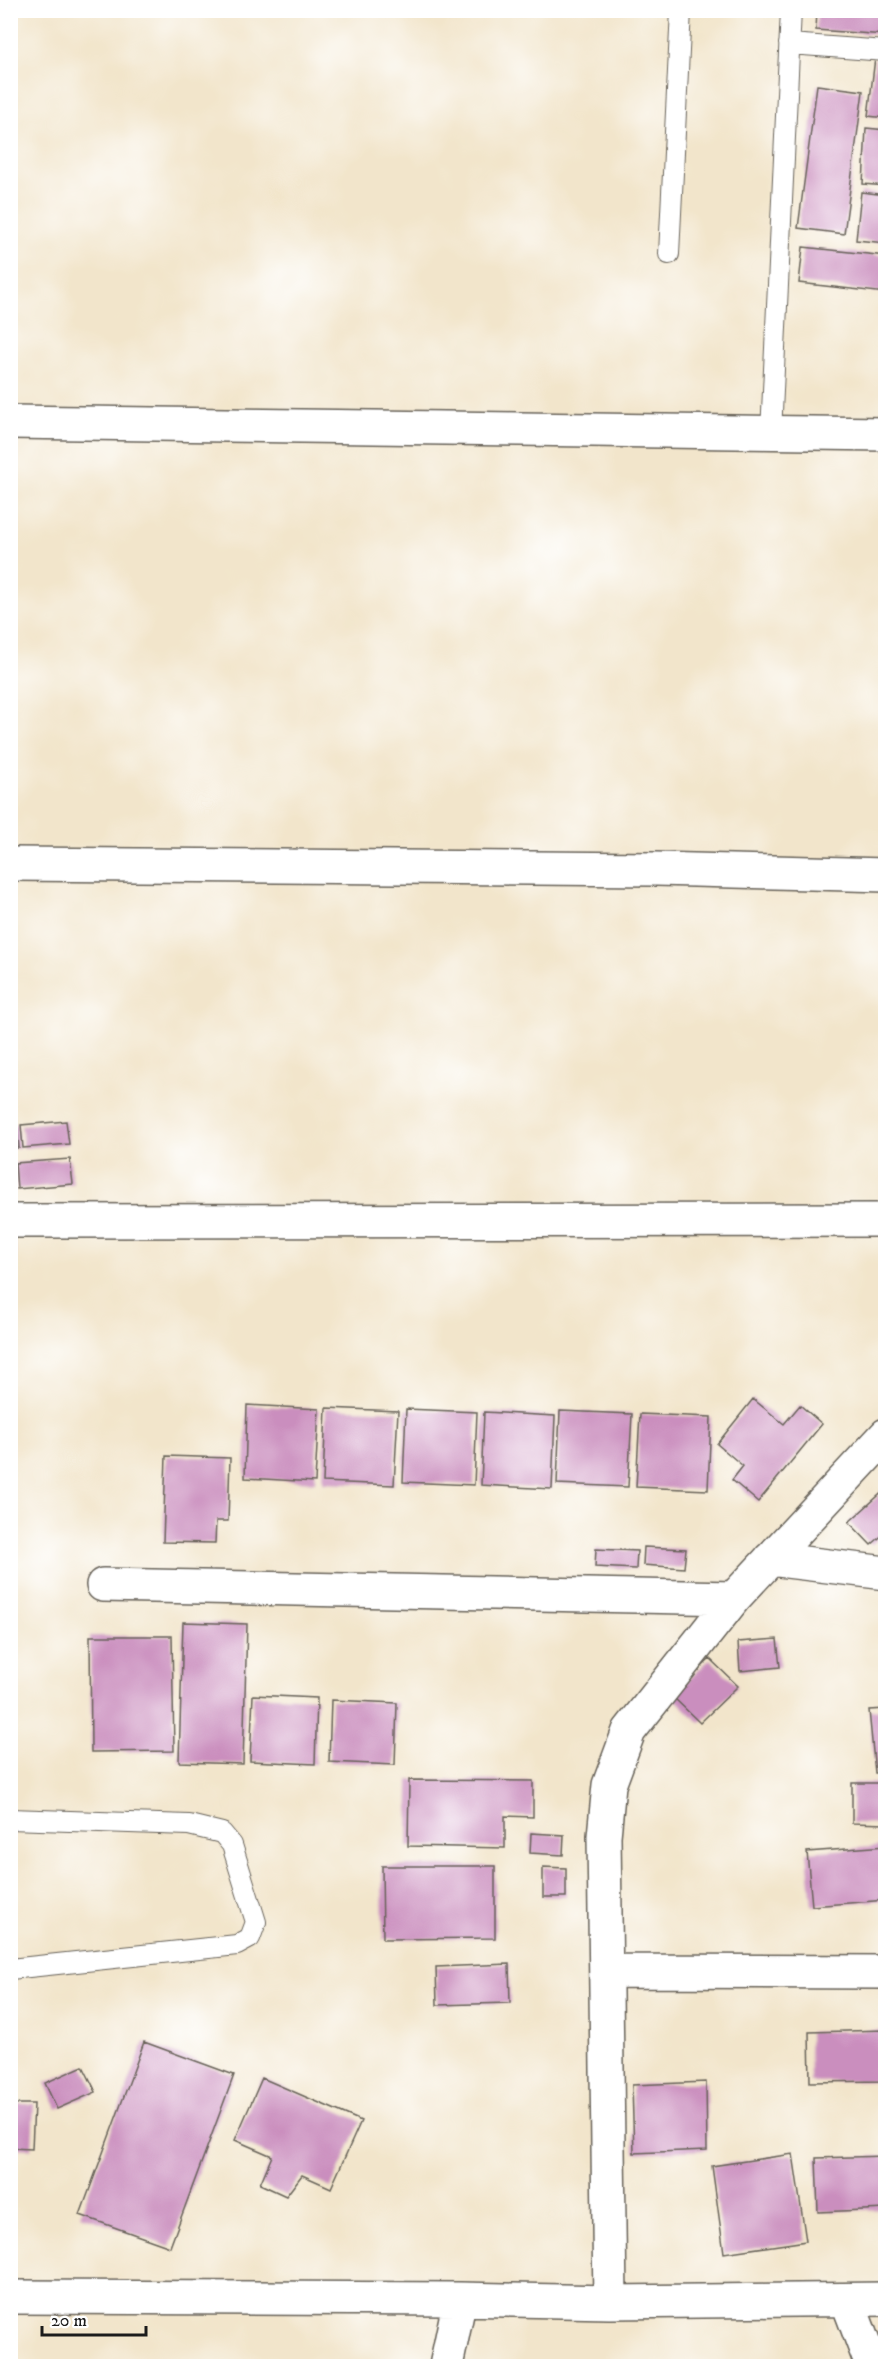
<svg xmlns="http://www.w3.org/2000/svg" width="896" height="2377" viewBox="0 0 896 2377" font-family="'IM FELL DW Pica',serif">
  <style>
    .building { fill: #ca8ebe }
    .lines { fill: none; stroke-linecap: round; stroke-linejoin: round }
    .lane-casing { stroke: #676259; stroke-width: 22 }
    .street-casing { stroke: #676259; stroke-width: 36 }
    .secondary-casing { stroke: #676259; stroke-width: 36 }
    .lane { stroke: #fff; stroke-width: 20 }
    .street { stroke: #fff; stroke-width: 33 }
    .secondary { stroke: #fff; stroke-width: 33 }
  </style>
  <rect width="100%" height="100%" fill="#fff"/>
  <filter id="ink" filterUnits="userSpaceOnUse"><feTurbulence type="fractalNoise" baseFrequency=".0167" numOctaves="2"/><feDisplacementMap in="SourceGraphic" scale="12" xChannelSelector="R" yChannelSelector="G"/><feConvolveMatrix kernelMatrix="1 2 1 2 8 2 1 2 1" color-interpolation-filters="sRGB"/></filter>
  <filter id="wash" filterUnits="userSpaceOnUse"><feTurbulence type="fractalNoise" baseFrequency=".008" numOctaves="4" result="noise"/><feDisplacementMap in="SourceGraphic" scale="24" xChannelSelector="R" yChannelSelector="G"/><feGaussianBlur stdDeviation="1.35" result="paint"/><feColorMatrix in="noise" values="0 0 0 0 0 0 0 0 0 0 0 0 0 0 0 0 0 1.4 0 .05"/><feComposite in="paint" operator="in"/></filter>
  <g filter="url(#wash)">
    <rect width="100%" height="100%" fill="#f2e5cb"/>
    <g id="blocks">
      <path class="building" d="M817,10h69v25l-70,-5z
        M875,58l11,1v59l-18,-2z
        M817,85l46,6 -19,143 -46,-6z
        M866,128l20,2v56l-23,-2z
        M861,192l25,3v48l-30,-3z
        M803,247l83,9v37l-87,-10z
        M66,1121l3,23 -46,4 -2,-23z
        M17,1124l2,24h-9v-23z
        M70,1159l3,25 -56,5 -2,-26z
        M10,1242h5l1,32h-6z
        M753,1399l31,25 16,-19 22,19 -64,78 -26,-22 11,-14 -26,-22z
        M247,1405l72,4 -4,73 -70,-4z
        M326,1408l72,3 -4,74 -71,-3z
        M406,1409l71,3 -3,73 -71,-3z
        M560,1411l72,3 -4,73 -71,-3z
        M484,1412l71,4 -3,73 -71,-4z
        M640,1414l71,3 -3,73 -72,-3z
        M166,1456l64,2 -2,63h-12l-1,22 -52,-1z
        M886,1489v43l-15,13 -22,-23z
        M644,1547l42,2 -2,19 -41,-3z
        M596,1549l41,2 -1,18 -41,-2z
        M183,1622l64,2 -4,140 -64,-2z
        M90,1636h82l2,115 -83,1z
        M777,1639l3,28 -40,4 -2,-29z
        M710,1659l28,27 -38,37 -28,-27z
        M253,1695l64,3 -2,66 -65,-3z
        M331,1700l66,3 -2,62 -66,-3z
        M886,1709v64h-11l-6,-63z
        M409,1780l124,1v36l-28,-1v32l-97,-2z
        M852,1783h34v41l-34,-1z
        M531,1833l33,2 -1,20 -33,-2z
        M886,1846v54l-74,6 -5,-54z
        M382,1866h113v72l-112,1z
        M543,1867l23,1v29h-23z
        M509,1964l1,39 -73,2 -1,-38z
        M886,2030v51l-76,1 -1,-50z
        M144,2042l90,33 -64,172 -90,-32z
        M83,2066l13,26 -39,17 -12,-26z
        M262,2078l99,43 -30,67 -29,-13 -16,21 -26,-12 12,-28 -37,-16z
        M706,2082l1,68 -73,3 -2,-68z
        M10,2104h24l-2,45 -22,-1z
        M793,2154l13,87 -82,12 -12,-87z
        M886,2156v53l-68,3 -2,-54z"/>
    </g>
  </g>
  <g filter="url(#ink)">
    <use href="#blocks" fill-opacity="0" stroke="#676259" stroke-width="1.5"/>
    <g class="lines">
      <g class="lane-casing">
        <path id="lane" d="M789,44l97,7
          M669,254l12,-244
          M771,433l20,-423
          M10,1819l179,6 33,8 10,12 24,77 -6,16 -13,7 -227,24"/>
      </g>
      <g class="street-casing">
        <path id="street" d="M10,864l646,5 230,6
          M10,1221l876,-1
          M770,1559l116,14
          M103,1585l631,13
          M606,1971l280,1
          M10,2297l450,2 150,3 276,-3
          M847,2300l25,66
          M610,2302l-6,-466 5,-51 20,-54 105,-133 152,-163
          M446,2366l14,-67"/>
      </g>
      <g class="secondary-casing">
        <path id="secondary" d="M10,422l876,12"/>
      </g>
      <use href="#lane" class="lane"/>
      <use href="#street" class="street"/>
      <use href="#secondary" class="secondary"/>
    </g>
  </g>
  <rect width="896" height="2377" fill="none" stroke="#fff" stroke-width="36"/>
  <path d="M42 2326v9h104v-9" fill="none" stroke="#1c1c1c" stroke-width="3"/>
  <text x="51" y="2326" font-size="18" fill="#1c1c1c" stroke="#ffffff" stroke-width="4.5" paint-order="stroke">20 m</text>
</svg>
